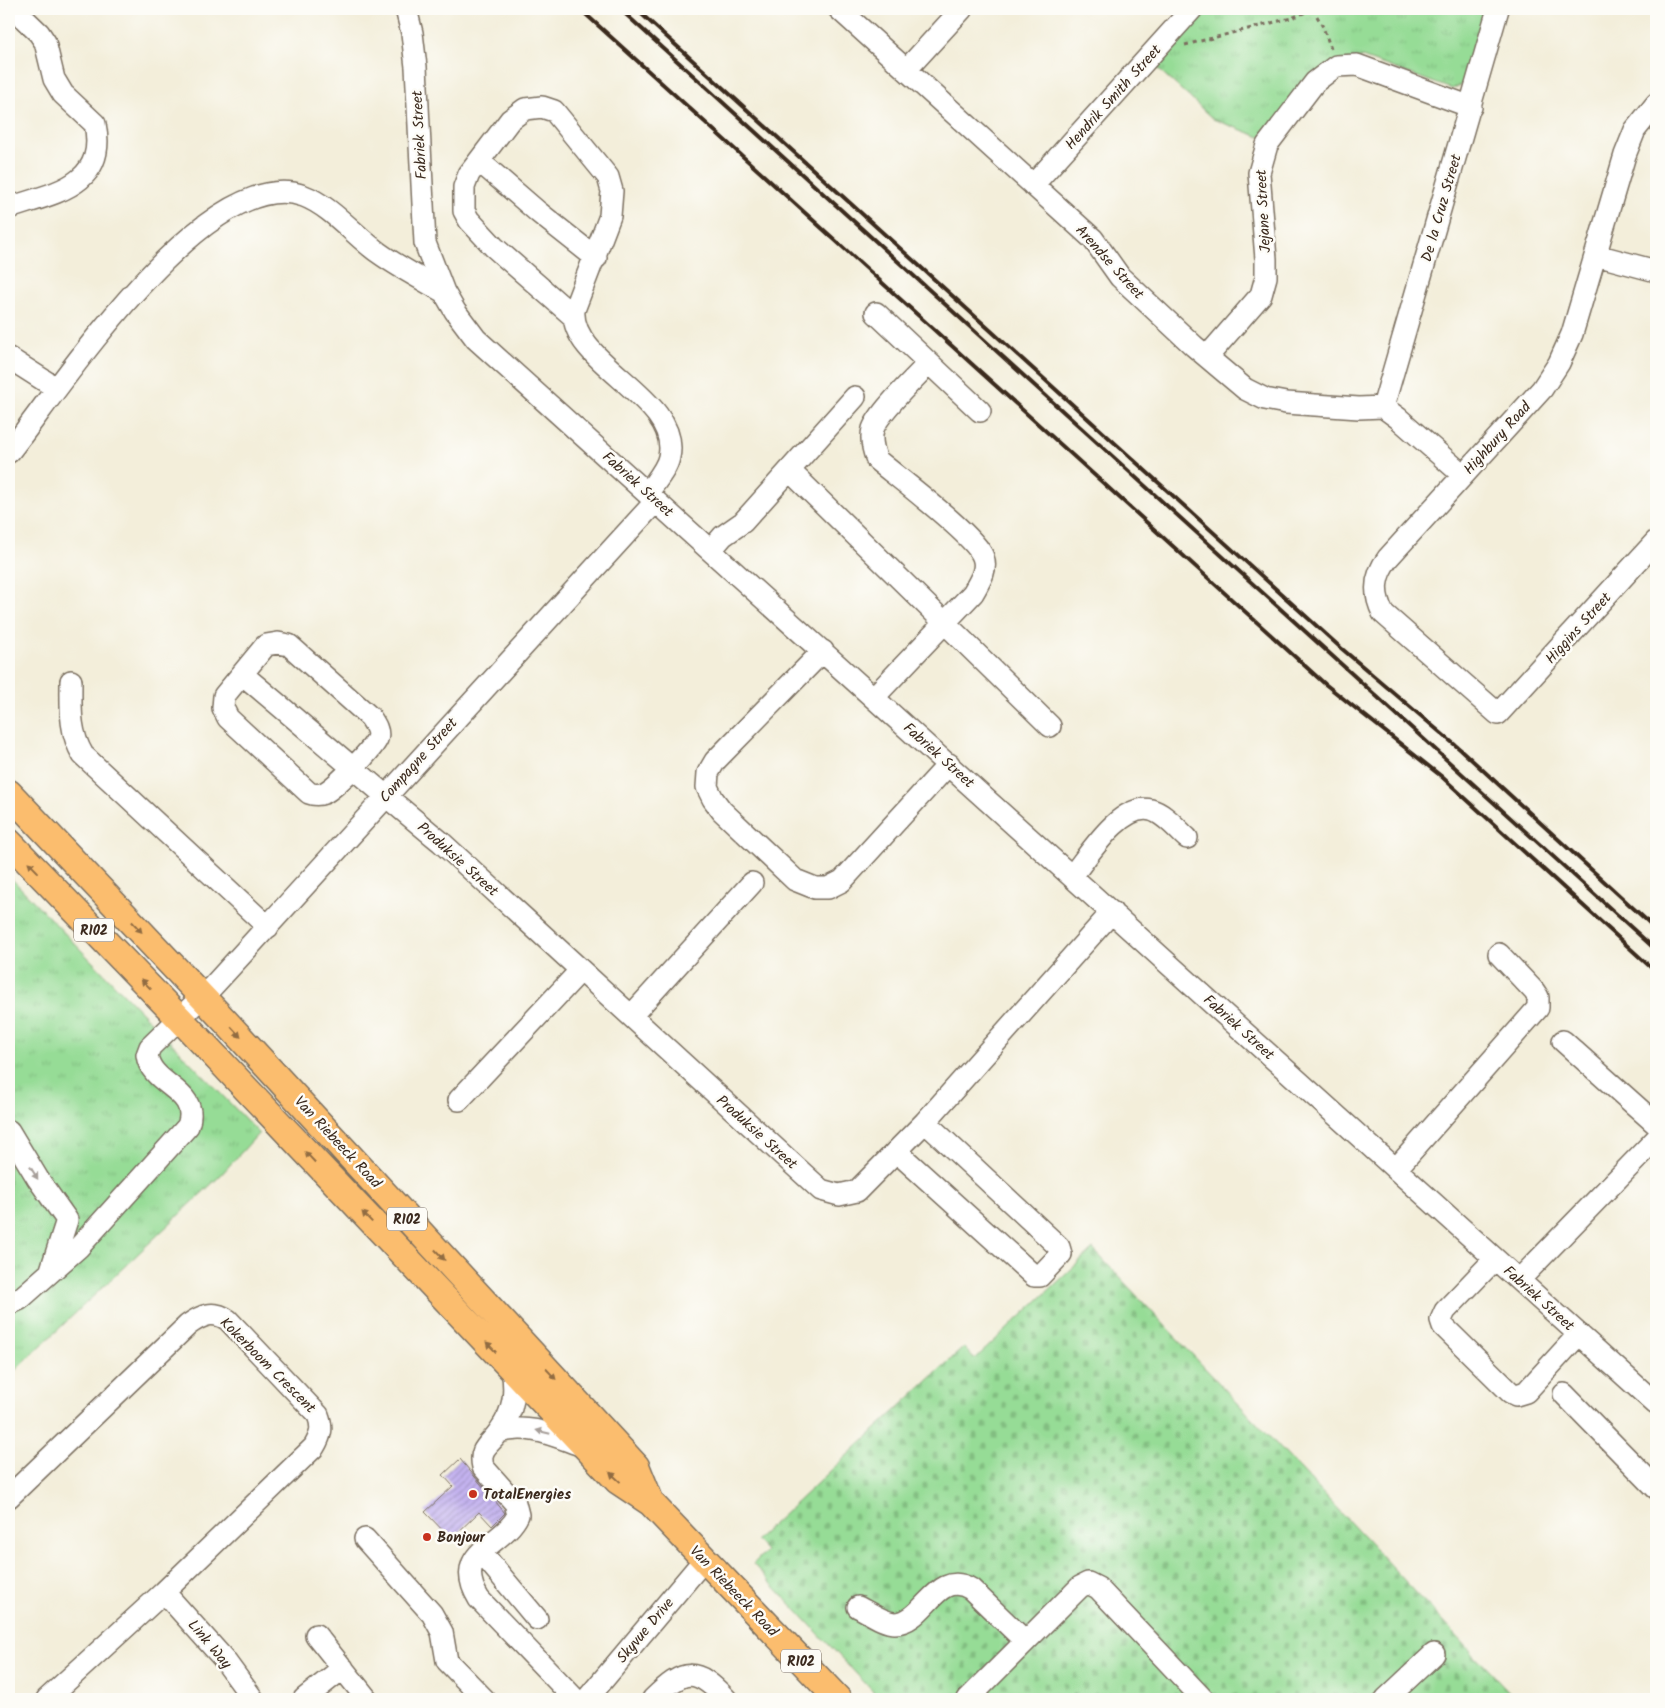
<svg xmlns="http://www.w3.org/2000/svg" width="1665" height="1708" viewBox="0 0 1665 1708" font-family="Kalam,sans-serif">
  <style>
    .grass { fill: url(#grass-tufts); stroke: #68835a }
    .cemetery { fill: url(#cemetery-stones); stroke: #68835a }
    .building { fill: url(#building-hatch) }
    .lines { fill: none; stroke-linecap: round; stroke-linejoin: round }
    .minor-casing { stroke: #7b6f60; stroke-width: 24 }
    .major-casing { stroke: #7b6f60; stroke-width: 29 }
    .path { stroke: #7b6f60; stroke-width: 3; stroke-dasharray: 4 4; stroke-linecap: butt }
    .minor { stroke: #fff; stroke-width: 21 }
    .major { stroke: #fbbd6e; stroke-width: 26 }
    .rail { stroke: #3b2a1e; stroke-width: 4 }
    .oneway { fill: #916c42 }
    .oneway2 { fill: #a79f9a }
    .poi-dot { fill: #c8321e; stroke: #fdfcf7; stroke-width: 2 }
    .labels { text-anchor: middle; stroke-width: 5; stroke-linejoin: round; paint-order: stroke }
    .shield { fill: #fdfcf7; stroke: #75695f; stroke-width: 1 }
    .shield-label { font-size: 14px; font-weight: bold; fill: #3b2a1e }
    .street-label { font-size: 15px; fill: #3b2a1e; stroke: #fdfcf7 }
    .poi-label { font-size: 15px; font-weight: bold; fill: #3b2a1e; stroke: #fdfcf7; text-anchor: start }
  </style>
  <defs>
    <pattern id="grass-tufts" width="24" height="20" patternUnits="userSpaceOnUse" patternTransform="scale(1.25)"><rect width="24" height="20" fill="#96dc96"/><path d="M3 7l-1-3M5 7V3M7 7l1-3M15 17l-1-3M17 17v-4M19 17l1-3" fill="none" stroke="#82bd81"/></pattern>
    <pattern id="cemetery-stones" width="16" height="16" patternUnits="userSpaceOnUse" patternTransform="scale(1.25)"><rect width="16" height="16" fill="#96dc96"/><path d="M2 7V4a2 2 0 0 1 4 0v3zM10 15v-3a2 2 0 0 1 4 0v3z" fill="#82bd81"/></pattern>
    <pattern id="building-hatch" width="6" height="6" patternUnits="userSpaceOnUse" patternTransform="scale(1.25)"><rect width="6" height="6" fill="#c4b3f0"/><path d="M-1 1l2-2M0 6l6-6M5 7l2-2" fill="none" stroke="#a092c2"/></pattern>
  </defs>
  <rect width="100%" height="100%" fill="#fdfcf7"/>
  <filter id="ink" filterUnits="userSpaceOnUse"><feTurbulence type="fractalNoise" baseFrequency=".02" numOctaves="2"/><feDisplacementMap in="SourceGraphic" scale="10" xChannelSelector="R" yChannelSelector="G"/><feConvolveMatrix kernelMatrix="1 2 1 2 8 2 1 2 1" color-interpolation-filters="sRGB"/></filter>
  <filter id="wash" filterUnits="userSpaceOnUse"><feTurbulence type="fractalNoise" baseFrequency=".0096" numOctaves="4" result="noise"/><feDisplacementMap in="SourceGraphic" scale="20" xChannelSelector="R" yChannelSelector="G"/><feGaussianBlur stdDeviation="1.12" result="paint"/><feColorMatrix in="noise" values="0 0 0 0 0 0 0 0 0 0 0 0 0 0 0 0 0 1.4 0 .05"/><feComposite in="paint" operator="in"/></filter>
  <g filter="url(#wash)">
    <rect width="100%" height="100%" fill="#f3eeda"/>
    <path class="grass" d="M1203,9h286l-20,68 -4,6 -13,6 -90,-32 -102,80 -47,-18 -60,-55z
      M9,876l250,257 -40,44 -210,199z"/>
    <path class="cemetery" d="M1093,1249l423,450h-636l-127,-135 13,-13 -10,-11 208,-193 11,12z"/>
    <g id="blocks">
      <path class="building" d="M460,1459l45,54 -13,13 -13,-14 -28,27 -26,-27 28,-26 -10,-11z"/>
    </g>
  </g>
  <g filter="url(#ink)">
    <use href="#blocks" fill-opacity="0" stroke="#7b6f60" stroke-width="1"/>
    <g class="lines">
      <g class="minor-casing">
        <path id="minor" d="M406,9l6,24 4,34 9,176 19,49 11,19 21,28 1180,1065
          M839,9l254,230 27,38 74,69 51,43 20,10 21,4 73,5 24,-1 15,11 65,57
          M906,70l56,-61
          M1656,104l-21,26 -10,25 -53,179 -13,29 -17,26 -154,169c-14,18 -15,35 -5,55l115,101 158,-173
          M479,161l59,51 58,46
          M1033,185l159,-176
          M9,208c44,-15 99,-22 86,-84l-32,-30 -9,-15 -9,-37 -6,-9 -25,-24
          M1596,255l60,16
          M876,313l104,98
          M574,317l-80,-70 -25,-27 -5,-9v-24l5,-13 41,-54 15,-11 17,-2 12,4 54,66 4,14 -2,25 -36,94c-5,54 108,88 95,147 -2,12 -15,26 -21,36
          M1207,357l54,-62 5,-18v-18l-7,-86 8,-28 48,-63 21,-16 21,-1 114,42
          M9,358l47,30
          M1383,407l115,-398
          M9,452c52,-65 198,-291 295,-256 27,10 52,41 75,57 21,15 44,27 65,39
          M790,471l260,255
          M711,550l12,-14 20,-14 112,-125
          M278,643l11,2 81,72c4,6 10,14 7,22 -5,11 -42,49 -53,54 -5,2 -10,2 -15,0l-81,-75 -5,-10 1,-12 42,-51z
          M823,651l-108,110 -7,12 -1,14 6,12 9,12 73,69 20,8h13l14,-7 107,-117
          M242,674c67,56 132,113 199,168l380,348 18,5 18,-4 68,-69 187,-210
          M71,681c0,26 -2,51 12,74l185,172
          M874,697l99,-104c6,-11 15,-23 10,-36 -7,-21 -86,-80 -106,-97 -4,-10 -7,-20 -4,-31 6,-17 42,-51 56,-66
          M1072,876c17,-21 48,-73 79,-66 13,3 26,19 36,28
          M631,1016l121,-133
          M1563,1041l93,83
          M459,1100l121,-129
          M9,1131l29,48 29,41
          M897,1152l137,124h6l21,-22 -2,-7 -134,-125
          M1396,1169l142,-161v-11l-4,-6 -35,-37
          M1495,1259l-50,52 -4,9 2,6 67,66 6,3 10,-3 53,-58
          M51,1270l16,-50
          M1519,1280l137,-141
          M9,1304l11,-5 59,-52 109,-121c13,-37 -37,-39 -41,-71l3,-8 63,-61 443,-485
          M512,1370c4,22 2,41 -12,60 -9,15 -22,17 -17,37l32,36 3,12c-15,32 -68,36 -39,84l96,100
          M1564,1394l92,94
          M499,1432c31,-9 55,4 84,14
          M9,1497l179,-172c14,-10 25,-15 40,-5l90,95c5,13 3,20 -4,32l-150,145 -117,107
          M365,1539l67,75 10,18 5,29 37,38
          M481,1552l56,67
          M164,1592l59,66 30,41
          M858,1607c11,5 25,16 37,16 30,0 41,-55 76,-34l54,52
          M316,1635l51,64
          M304,1699l39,-31
          M587,1699l116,-138
          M653,1699c31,-31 43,-32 73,0
          M968,1699l112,-112 8,-4 10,5 105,111
          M1386,1699l48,-45"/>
      </g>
      <g class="major-casing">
        <path id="major" d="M9,793l216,228 411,445 15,37
          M9,842l171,177 438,462 33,22 187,196"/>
      </g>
      <path class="path" d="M1313,9l10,18 8,22
        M1185,45l106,-27 23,-9"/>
      <use href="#minor" class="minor"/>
      <use href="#major" class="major"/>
      <path class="rail" d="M580,9l745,675 116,92 215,196
        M620,9l1036,941
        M636,9l705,639 120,102 195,179"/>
    </g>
    <defs><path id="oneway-solid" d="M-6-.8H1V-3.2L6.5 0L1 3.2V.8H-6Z" transform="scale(1.25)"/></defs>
    <g class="oneway">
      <use href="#oneway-solid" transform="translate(33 867) rotate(-134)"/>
      <use href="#oneway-solid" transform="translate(137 927) rotate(47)"/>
      <use href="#oneway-solid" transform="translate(146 984) rotate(-134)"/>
      <use href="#oneway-solid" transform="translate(236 1032) rotate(47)"/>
      <use href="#oneway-solid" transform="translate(310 1157) rotate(-133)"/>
      <use href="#oneway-solid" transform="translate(367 1217) rotate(-134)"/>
      <use href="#oneway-solid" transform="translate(440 1255) rotate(47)"/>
      <use href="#oneway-solid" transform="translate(491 1347) rotate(-134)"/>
      <use href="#oneway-solid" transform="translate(551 1374) rotate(47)"/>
      <use href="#oneway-solid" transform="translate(615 1477) rotate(-137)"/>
    </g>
    <g class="oneway2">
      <use href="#oneway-solid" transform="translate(34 1173) rotate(58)"/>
      <use href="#oneway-solid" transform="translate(543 1432) rotate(-166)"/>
    </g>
  </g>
  <g class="poi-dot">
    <circle cx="473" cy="1494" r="5"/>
    <circle cx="427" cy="1537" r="5"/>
  </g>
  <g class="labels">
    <g class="shield">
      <rect x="74" y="918.5" width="40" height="23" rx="4"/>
      <rect x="387" y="1207.5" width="40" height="23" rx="4"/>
      <rect x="781" y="1649.5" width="40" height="23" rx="4"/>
    </g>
    <g class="shield-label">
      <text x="94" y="935">R102</text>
      <text x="407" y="1224">R102</text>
      <text x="801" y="1666">R102</text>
    </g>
    <g class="street-label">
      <text transform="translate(1113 97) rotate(-48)" y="5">Hendrik Smith Street</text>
      <text transform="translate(419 135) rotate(-93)" y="5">Fabriek Street</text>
      <text transform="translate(1441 208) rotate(-74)" y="5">De la Cruz Street</text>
      <text transform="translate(1263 211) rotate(-93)" y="5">Jejane Street</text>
      <text transform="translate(1110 262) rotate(48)" y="5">Arendse Street</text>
      <text transform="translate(1497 438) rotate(-48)" y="5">Highbury Road</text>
      <text transform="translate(638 484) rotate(42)" y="5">Fabriek Street</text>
      <text transform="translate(1578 628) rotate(-48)" y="5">Higgins Street</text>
      <text transform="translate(939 755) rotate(42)" y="5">Fabriek Street</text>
      <text transform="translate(418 760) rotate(-48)" y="5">Compagne Street</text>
      <text transform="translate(458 859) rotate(42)" y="5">Produksie Street</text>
      <text transform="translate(1239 1027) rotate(42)" y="5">Fabriek Street</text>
      <text transform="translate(757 1132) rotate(42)" y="5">Produksie Street</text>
      <text transform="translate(338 1142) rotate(47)" y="5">Van Riebeeck Road</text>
      <text transform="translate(1539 1298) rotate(42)" y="5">Fabriek Street</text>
      <text transform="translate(268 1365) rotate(45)" y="5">Kokerboom Crescent</text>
      <text transform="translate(734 1591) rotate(46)" y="5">Van Riebeeck Road</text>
      <text transform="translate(645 1630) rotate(-50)" y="5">Skyvue Drive</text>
      <text transform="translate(210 1644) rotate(50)" y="5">Link Way</text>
    </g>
    <g class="poi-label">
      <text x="483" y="1499">TotalEnergies</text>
      <text x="437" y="1542">Bonjour</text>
    </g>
  </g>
  <rect width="1665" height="1708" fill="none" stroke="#fdfcf7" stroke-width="30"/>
</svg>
